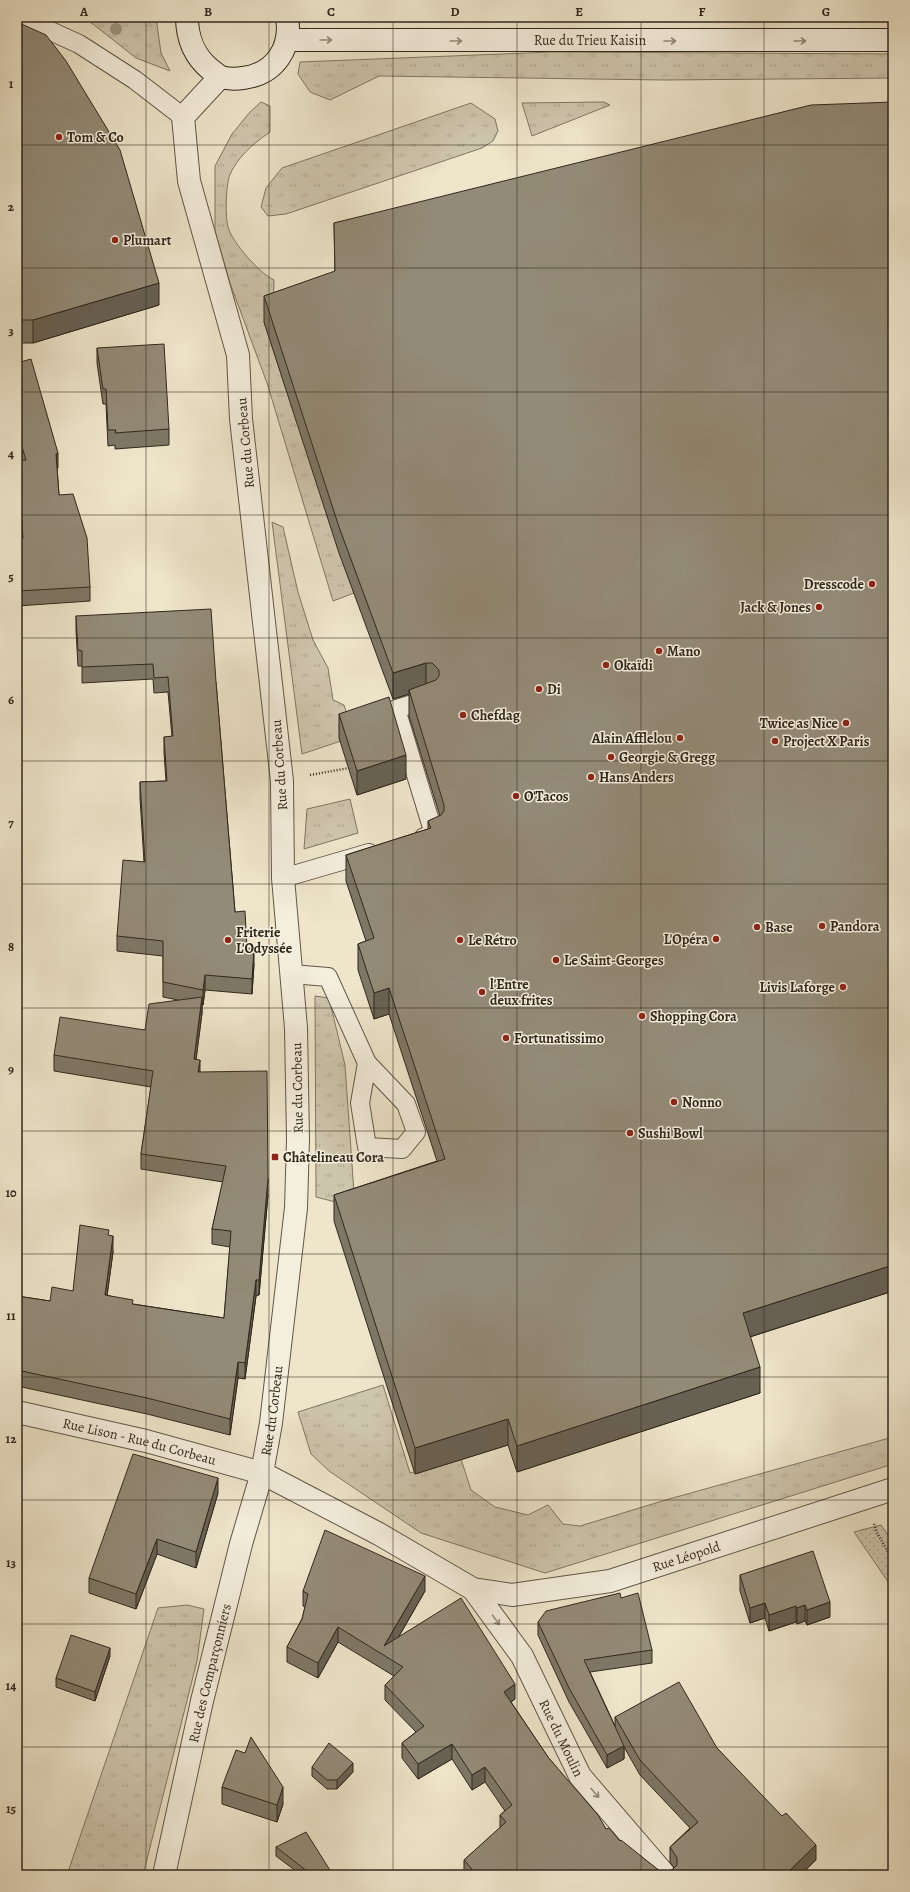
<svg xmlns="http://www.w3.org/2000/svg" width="910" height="1892" viewBox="0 0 910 1892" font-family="Alegreya,serif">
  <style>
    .grass { fill: url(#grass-tufts); stroke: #807664 }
    .park { fill: url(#park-dots); stroke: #807664 }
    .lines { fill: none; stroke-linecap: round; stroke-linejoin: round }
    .service-casing { stroke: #605748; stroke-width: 20 }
    .minor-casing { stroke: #605748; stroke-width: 24 }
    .tertiary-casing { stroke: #605748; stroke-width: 24 }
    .secondary-casing { stroke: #31281c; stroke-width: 24 }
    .path { stroke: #31281c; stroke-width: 2.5; stroke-dasharray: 1 2; stroke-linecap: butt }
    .service { stroke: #f4eedd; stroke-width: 18 }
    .minor { stroke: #f4eedd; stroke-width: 22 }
    .tertiary { stroke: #f4eedd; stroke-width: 22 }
    .secondary { stroke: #f4eedd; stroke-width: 22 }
    .tree { fill: #9c927f }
    .wall { fill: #7e7766; stroke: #31281c }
    .shaded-wall { fill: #676153; stroke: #31281c }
    .building { fill: #938a77; stroke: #31281c }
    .oneway { stroke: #928b7c }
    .grid { fill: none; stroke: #31281c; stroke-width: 1; stroke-opacity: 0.55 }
    .poi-dot { fill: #8f2418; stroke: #f4eedd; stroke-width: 1.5 }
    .labels { text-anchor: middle; stroke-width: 3; stroke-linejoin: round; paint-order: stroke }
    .street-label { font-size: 14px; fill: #31281c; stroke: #f4eedd }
    .poi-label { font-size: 14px; font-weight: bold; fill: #31281c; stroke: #f4eedd; text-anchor: start }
    .neatline { fill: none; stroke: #31281c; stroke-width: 1.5 }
    .grid-label { font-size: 13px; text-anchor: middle; font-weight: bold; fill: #31281c }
  </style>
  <defs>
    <pattern id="grass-tufts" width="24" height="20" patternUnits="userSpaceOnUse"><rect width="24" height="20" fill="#cec5ad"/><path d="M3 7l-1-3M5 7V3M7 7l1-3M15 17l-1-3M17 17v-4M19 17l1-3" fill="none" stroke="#b1a994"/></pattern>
    <pattern id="park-dots" width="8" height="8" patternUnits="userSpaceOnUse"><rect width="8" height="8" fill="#cec5ad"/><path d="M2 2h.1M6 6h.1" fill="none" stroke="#b1a994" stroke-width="1.8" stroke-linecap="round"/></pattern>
  </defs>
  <rect width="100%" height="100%" fill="#eee5cb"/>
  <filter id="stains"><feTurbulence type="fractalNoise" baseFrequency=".005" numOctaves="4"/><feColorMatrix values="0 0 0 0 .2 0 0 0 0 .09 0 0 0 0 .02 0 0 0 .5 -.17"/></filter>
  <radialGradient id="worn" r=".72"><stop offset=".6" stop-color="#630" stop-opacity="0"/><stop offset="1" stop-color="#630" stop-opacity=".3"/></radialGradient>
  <path class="grass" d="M84,17h72l5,36 9,18 -34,-13z
    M552,52l341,2v24l-228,2 -286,-4 -49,24 -20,-8 -12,-18 2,-12z
    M261,102l9,4v26c-16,11 -34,26 -41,45 -3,10 -4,40 -1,50 4,15 31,46 46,53l-1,30 -9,12 90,271 -21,8 -66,-218 -37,-100 -15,-52v-65l17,-32 18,-22z
    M604,102l6,3 -78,31 -10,-33z
    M471,103l24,16 3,12 -5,10 -11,7 -196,66 -18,2 -7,-9 5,-19 16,-20z
    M272,522l11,5 15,65 15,48 15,28 5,32 11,5 8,25 -2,8 -48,16z
    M350,799l8,34 -54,16 3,-40z
    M315,996l14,2 16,67 10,142 -39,-10z
    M383,1385l27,88 51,-14 10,31 24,17 33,8 20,-10 15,19 17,2 89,-27 224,-62v27l-348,109 -124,-40 -92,-62 -18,-17 -13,-42z
    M187,1605l17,4 -7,52 -54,214h-76l91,-267z"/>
  <path class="park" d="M881,1525l12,17v47l-39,-57z"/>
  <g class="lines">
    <g class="service-casing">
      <path id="service" d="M20,17l59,27 56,36 48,37
        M424,837l10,-3 -38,-125 33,-10
        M283,878l86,-25
        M291,974l37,3 39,86 -7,40 7,44 35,2 14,-17 -10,-28 -39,-41"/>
    </g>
    <g class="minor-casing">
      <g id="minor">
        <path id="s1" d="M17,1412l129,29 116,32 117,61 94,55 39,6 98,-14 283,-92"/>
        <path id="s2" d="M473,1589l49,67 58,120 85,99"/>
      </g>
    </g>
    <g class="tertiary-casing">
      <g id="tertiary">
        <path id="s3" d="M164,1875l38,-174 39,-157 21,-71 9,-50 25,-215 2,-69 -2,-111 -13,-150 -1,-97 -41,-362 -3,-64 -49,-174 -6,-64 37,-40"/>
      </g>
    </g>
    <g class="secondary-casing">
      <g id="secondary">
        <path d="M187,17c0,22 7,39 24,53 3,2 7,6 10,7 7,2 15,2 22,1 32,-4 49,-30 44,-61"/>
        <path id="s4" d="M287,40h606"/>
      </g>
    </g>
    <path class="path" d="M310,775l39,-7
      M874,1524l3,9 16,27"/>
    <use href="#service" class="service"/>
    <use href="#minor" class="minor"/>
    <use href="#tertiary" class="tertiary"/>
    <use href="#secondary" class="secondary"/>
  </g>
  <circle class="tree" cx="116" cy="29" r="6"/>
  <path class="wall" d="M17,22l142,283 -126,38h-11l-5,-17z
    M893,102v1189l-143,46 10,56 -243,79 -9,-27 -93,29 -81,-253v-26l103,-34 -48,-147 -15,5 -16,-49v-26l8,-3 -20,-60v-26l82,-26v-8l12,-5 -31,-100v-22l-16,5 -54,-146 -75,-231v-26l71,-24 -1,-49z
    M97,348l72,81v16l-54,4v-4l-7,1 -2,-42h-3l-6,-41z
    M17,363l41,105h-1l2,27 31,92v14l-73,5v-68h5l-5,-59v-18l5,-1 -5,-16z
    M76,616l140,66 19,230 12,36 7,16 -2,30 -47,-4 -2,15h-1v8l-6,46 4,13 68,123 -9,100 -3,1 -11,83 -7,-1 -8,57 -83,-21 -130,-28v-90l33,5 23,-10 36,-55 4,16 -6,43 26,9 91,14 6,-71 -18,-3v-15l11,-47 -82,-13v-15l10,-67 -97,-16v-16l91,-25 33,-30 -15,-3v-41l-46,-5v-15l27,-74 -4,-64v-16l26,-1 -2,-28v-16h8l-4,-45 -14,1 -1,-14 -71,4v-17h-4l-2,-35z
    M339,714l67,65 -49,16 -18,-57z
    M218,1493l-22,75 -39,-14 -21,55 -47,-16v-15z
    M740,1575l90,42 -23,8 -2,-4 -8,3 -1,-2 -27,9 -4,-13 -15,5 -10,-32z
    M303,1591h122l-27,47 117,61 -4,3 37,55 58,72 14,12 41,31h7l5,-3 1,-1 -4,-6v-15l20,-19 -50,-53 -16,-28v12l-17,9 -38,-66 -31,-67v-13l83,-24 31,52v13l-62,9 25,54v-9l102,31 99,112 -16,15h-336v-15l36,-32v-13l5,-4 -20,-29 -13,8 -20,-31 -34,20 -16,-21v-15l14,-11 -31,-32v-15l9,-9 -56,-34 -20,36 -31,-16v-15l15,-28 3,-12 -2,-1z
    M110,1656l-15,45 -39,-14v-9z
    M312,1767l41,5 -16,17h-10l-15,-13z
    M222,1787l61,17 -6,18 -55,-18z
    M276,1847l57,28h-32l-25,-19z"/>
  <path class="shaded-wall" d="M159,283v22l-126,38v-23z
    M58,453v15l-2,1v-15z
    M426,663v26l-17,1v4l-16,5v-26z
    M406,755v24l-49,16v-24z
    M254,949v15l-2,30v-15z
    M205,975v15l-2,15v-15z
    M389,988v26l-15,5v-26z
    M202,997v16l-8,62v-16z
    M200,1060v16l-2,-4z
    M268,1179v16l-9,100v-15z
    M113,1236v16l-8,59v-16z
    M893,1265v26l-150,48v-26z
    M256,1280v16l-11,83v-16z
    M238,1362v16l-8,57v-16z
    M760,1367v26l-243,79v-26z
    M508,1419v26l-93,29v-26z
    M218,1478v15l-22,75v-16z
    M157,1539v15l-21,55v-15z
    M425,1576v15l-38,66 -3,-11z
    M830,1602v15l-23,8v-15z
    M765,1603v15l-15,5v-15z
    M805,1605v16l-8,3v-16z
    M796,1606v16l-27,9v-16z
    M338,1627v15l-20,36v-15z
    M110,1648v8l-15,45v-9z
    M515,1684v15l-11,8v-15z
    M452,1744v15l-34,20v-15z
    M624,1746v13l-17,9v-13z
    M353,1763v9l-16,17v-9z
    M485,1767v15l-13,8v-15z
    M283,1787v17l-6,18v-17z
    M816,1845v15l-16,15h-15z"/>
  <path class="building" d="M17,22l29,13 20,26 54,89 39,133 -126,37h-11l-5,-16z
    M893,102v1163l-150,48 17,54 -243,79 -9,-27 -93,29 -81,-253 111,-36 -56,-171 -15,5 -16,-49 16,-6 -28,-83 85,-27 -3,-7 13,-6 3,-4v-6l-35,-115 27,-10 3,-4v-6l-7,-7h-6l-33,10 -54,-146 -75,-231 71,-25 -1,-48 477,-118z
    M164,344l5,85 -54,4 1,-3h-8l-2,-41h-3l-6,-41z
    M31,359l27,94 -2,1 3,41 14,-1 14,44 3,49 -73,4v-53h6l-6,-77 9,-1 -9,-30v-67z
    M211,609l5,73 19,230 10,-1 2,37 7,1 -2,30 -47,-4 -2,15 -40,-8v-41l-46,-5 6,-76 22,2 -5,-80 27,-1 -3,-44 9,-1 -5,-59 -14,1 -1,-14 -71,3v-16l-4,-1 -2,-34z
    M389,697l17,58 -49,16 -18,-57z
    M202,997l-8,62 6,1 -2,12 69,-1 1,108 -9,101h-3l-11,83 -7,-1 -8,57 -83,-21 -130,-28v-74l33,5 2,-14 21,4 7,-66 29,5 -1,5 5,1 -8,59 28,5 -1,4 92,14 7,-87 -19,-2 14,-63 -85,-12 12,-83 -99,-16 6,-38 85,13 4,-26z
    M133,1454l85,24 -22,74 -39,-13 -21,55 -47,-16z
    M325,1530l100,46 -41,70 77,-48 54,86 -11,8 44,65 50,58 8,14 3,-1 11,13 1,-1 40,32h7l5,-3 4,-4v-7l-7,-11 28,-25 -58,-62 -25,-43 64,-35 38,66 65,68 4,-3 30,32 -31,30h-308l-13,-15 42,-38 -6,-7 12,-10 -27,-38 -13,8 -20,-31 -34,20 -16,-21 22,-17 -39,-41 18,-18 -65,-40 -20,36 -31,-16 15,-28 6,-25 -5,-3z
    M813,1551l17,51 -23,8 -2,-5 -8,3 -1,-2 -27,9 -4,-12 -15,5 -10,-33z
    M620,1593l1,5 17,-5 14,57 -68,10 40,86 -17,9 -38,-67 -31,-66 8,-11z
    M71,1635l39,13 -15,44 -39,-14z
    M251,1737l32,50 -6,18 -55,-18 14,-37 9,3z
    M329,1743l24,20 -16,17h-10l-15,-13z
    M306,1832l27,43h-21l-36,-28z"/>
  <defs><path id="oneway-shaft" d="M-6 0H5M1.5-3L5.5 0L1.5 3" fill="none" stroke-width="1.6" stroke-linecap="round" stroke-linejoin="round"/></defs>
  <g class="oneway">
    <use href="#oneway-shaft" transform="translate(326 40)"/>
    <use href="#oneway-shaft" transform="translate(456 41)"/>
    <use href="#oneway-shaft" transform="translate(670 41)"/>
    <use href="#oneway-shaft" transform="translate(800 41)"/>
    <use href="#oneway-shaft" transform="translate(496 1620) rotate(54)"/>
    <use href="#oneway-shaft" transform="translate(595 1793) rotate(49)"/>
  </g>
  <path class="grid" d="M146,17v1858M269,17v1858M393,17v1858M517,17v1858M641,17v1858M764,17v1858M17,145h876M17,268h876M17,392h876M17,515h876M17,638h876M17,761h876M17,884h876M17,1008h876M17,1131h876M17,1254h876M17,1377h876M17,1500h876M17,1624h876M17,1747h876"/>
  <g class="poi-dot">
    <circle cx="59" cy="137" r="4"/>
    <circle cx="115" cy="240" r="4"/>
    <circle cx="872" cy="584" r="4"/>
    <circle cx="819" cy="607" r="4"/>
    <circle cx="659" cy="651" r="4"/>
    <circle cx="606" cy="665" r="4"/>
    <circle cx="539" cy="689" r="4"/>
    <circle cx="463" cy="715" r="4"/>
    <circle cx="846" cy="723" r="4"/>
    <circle cx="680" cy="738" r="4"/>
    <circle cx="775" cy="741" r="4"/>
    <circle cx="611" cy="757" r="4"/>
    <circle cx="591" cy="777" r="4"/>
    <circle cx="516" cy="796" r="4"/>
    <circle cx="822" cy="926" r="4"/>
    <circle cx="757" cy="927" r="4"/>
    <circle cx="716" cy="939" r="4"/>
    <circle cx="228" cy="940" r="4"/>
    <circle cx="460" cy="940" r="4"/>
    <circle cx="556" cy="960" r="4"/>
    <circle cx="843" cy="987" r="4"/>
    <circle cx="482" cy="992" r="4"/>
    <circle cx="642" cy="1016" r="4"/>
    <circle cx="506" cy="1038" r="4"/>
    <circle cx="674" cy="1102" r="4"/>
    <circle cx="630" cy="1133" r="4"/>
    <rect x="271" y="1153" width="8" height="8" rx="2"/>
  </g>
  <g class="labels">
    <g class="street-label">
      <text dy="5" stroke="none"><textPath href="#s4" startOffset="303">Rue du Trieu Kaisin</textPath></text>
      <text transform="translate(245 443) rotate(-95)" y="5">Rue du Corbeau</text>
      <text transform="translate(279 765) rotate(-94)" y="5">Rue du Corbeau</text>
      <text transform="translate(297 1088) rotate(-91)" y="5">Rue du Corbeau</text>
      <text dy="5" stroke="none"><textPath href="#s3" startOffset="477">Rue du Corbeau</textPath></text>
      <text dy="5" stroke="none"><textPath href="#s1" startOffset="126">Rue Lison - Rue du Corbeau</textPath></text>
      <text dy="5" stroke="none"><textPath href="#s1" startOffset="712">Rue Léopold</textPath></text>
      <text dy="5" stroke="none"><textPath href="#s3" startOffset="207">Rue des Comparçonniers</textPath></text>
      <text dy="5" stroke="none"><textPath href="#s2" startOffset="174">Rue du Moulin</textPath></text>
    </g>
    <g class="poi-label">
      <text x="67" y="142">Tom &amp; Co</text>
      <text x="123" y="245">Plumart</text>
      <text x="864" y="589" text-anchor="end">Dresscode</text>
      <text x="811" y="612" text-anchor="end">Jack &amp; Jones</text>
      <text x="667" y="656">Mano</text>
      <text x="614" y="670">Okaïdi</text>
      <text x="547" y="694">Di</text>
      <text x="471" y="720">Chefdag</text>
      <text x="838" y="728" text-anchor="end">Twice as Nice</text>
      <text x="672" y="743" text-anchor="end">Alain Afflelou</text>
      <text x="783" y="746">Project X Paris</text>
      <text x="619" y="762">Georgie &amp; Gregg</text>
      <text x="599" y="782">Hans Anders</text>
      <text x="524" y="801">O'Tacos</text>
      <text x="830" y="931">Pandora</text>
      <text x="765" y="932">Base</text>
      <text x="236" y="937">Friterie<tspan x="236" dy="16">L'Odyssée</tspan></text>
      <text x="708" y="944" text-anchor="end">L'Opéra</text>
      <text x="468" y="945">Le Rétro</text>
      <text x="564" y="965">Le Saint-Georges</text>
      <text x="490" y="989">l'Entre<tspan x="490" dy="16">deux frites</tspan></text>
      <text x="835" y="992" text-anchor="end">Livis Laforge</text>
      <text x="650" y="1021">Shopping Cora</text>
      <text x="514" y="1043">Fortunatissimo</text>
      <text x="682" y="1107">Nonno</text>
      <text x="638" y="1138">Sushi Bowl</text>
      <text x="283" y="1162">Châtelineau Cora</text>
    </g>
  </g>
  <rect width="910" height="1892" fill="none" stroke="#eee5cb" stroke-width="44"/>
  <rect x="22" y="22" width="866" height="1848" class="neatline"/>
  <g class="grid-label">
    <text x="84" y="16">A</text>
    <text x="208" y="16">B</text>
    <text x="331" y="16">C</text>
    <text x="455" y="16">D</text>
    <text x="579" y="16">E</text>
    <text x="702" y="16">F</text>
    <text x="826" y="16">G</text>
    <text x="11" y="88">1</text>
    <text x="11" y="211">2</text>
    <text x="11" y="335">3</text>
    <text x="11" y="458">4</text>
    <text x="11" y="581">5</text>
    <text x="11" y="704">6</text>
    <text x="11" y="827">7</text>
    <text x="11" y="951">8</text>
    <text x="11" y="1074">9</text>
    <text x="11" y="1197">10</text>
    <text x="11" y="1320">11</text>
    <text x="11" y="1443">12</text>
    <text x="11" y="1567">13</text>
    <text x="11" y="1690">14</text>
    <text x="11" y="1813">15</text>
  </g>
  <rect width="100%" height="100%" filter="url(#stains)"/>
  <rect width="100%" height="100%" fill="url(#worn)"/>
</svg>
